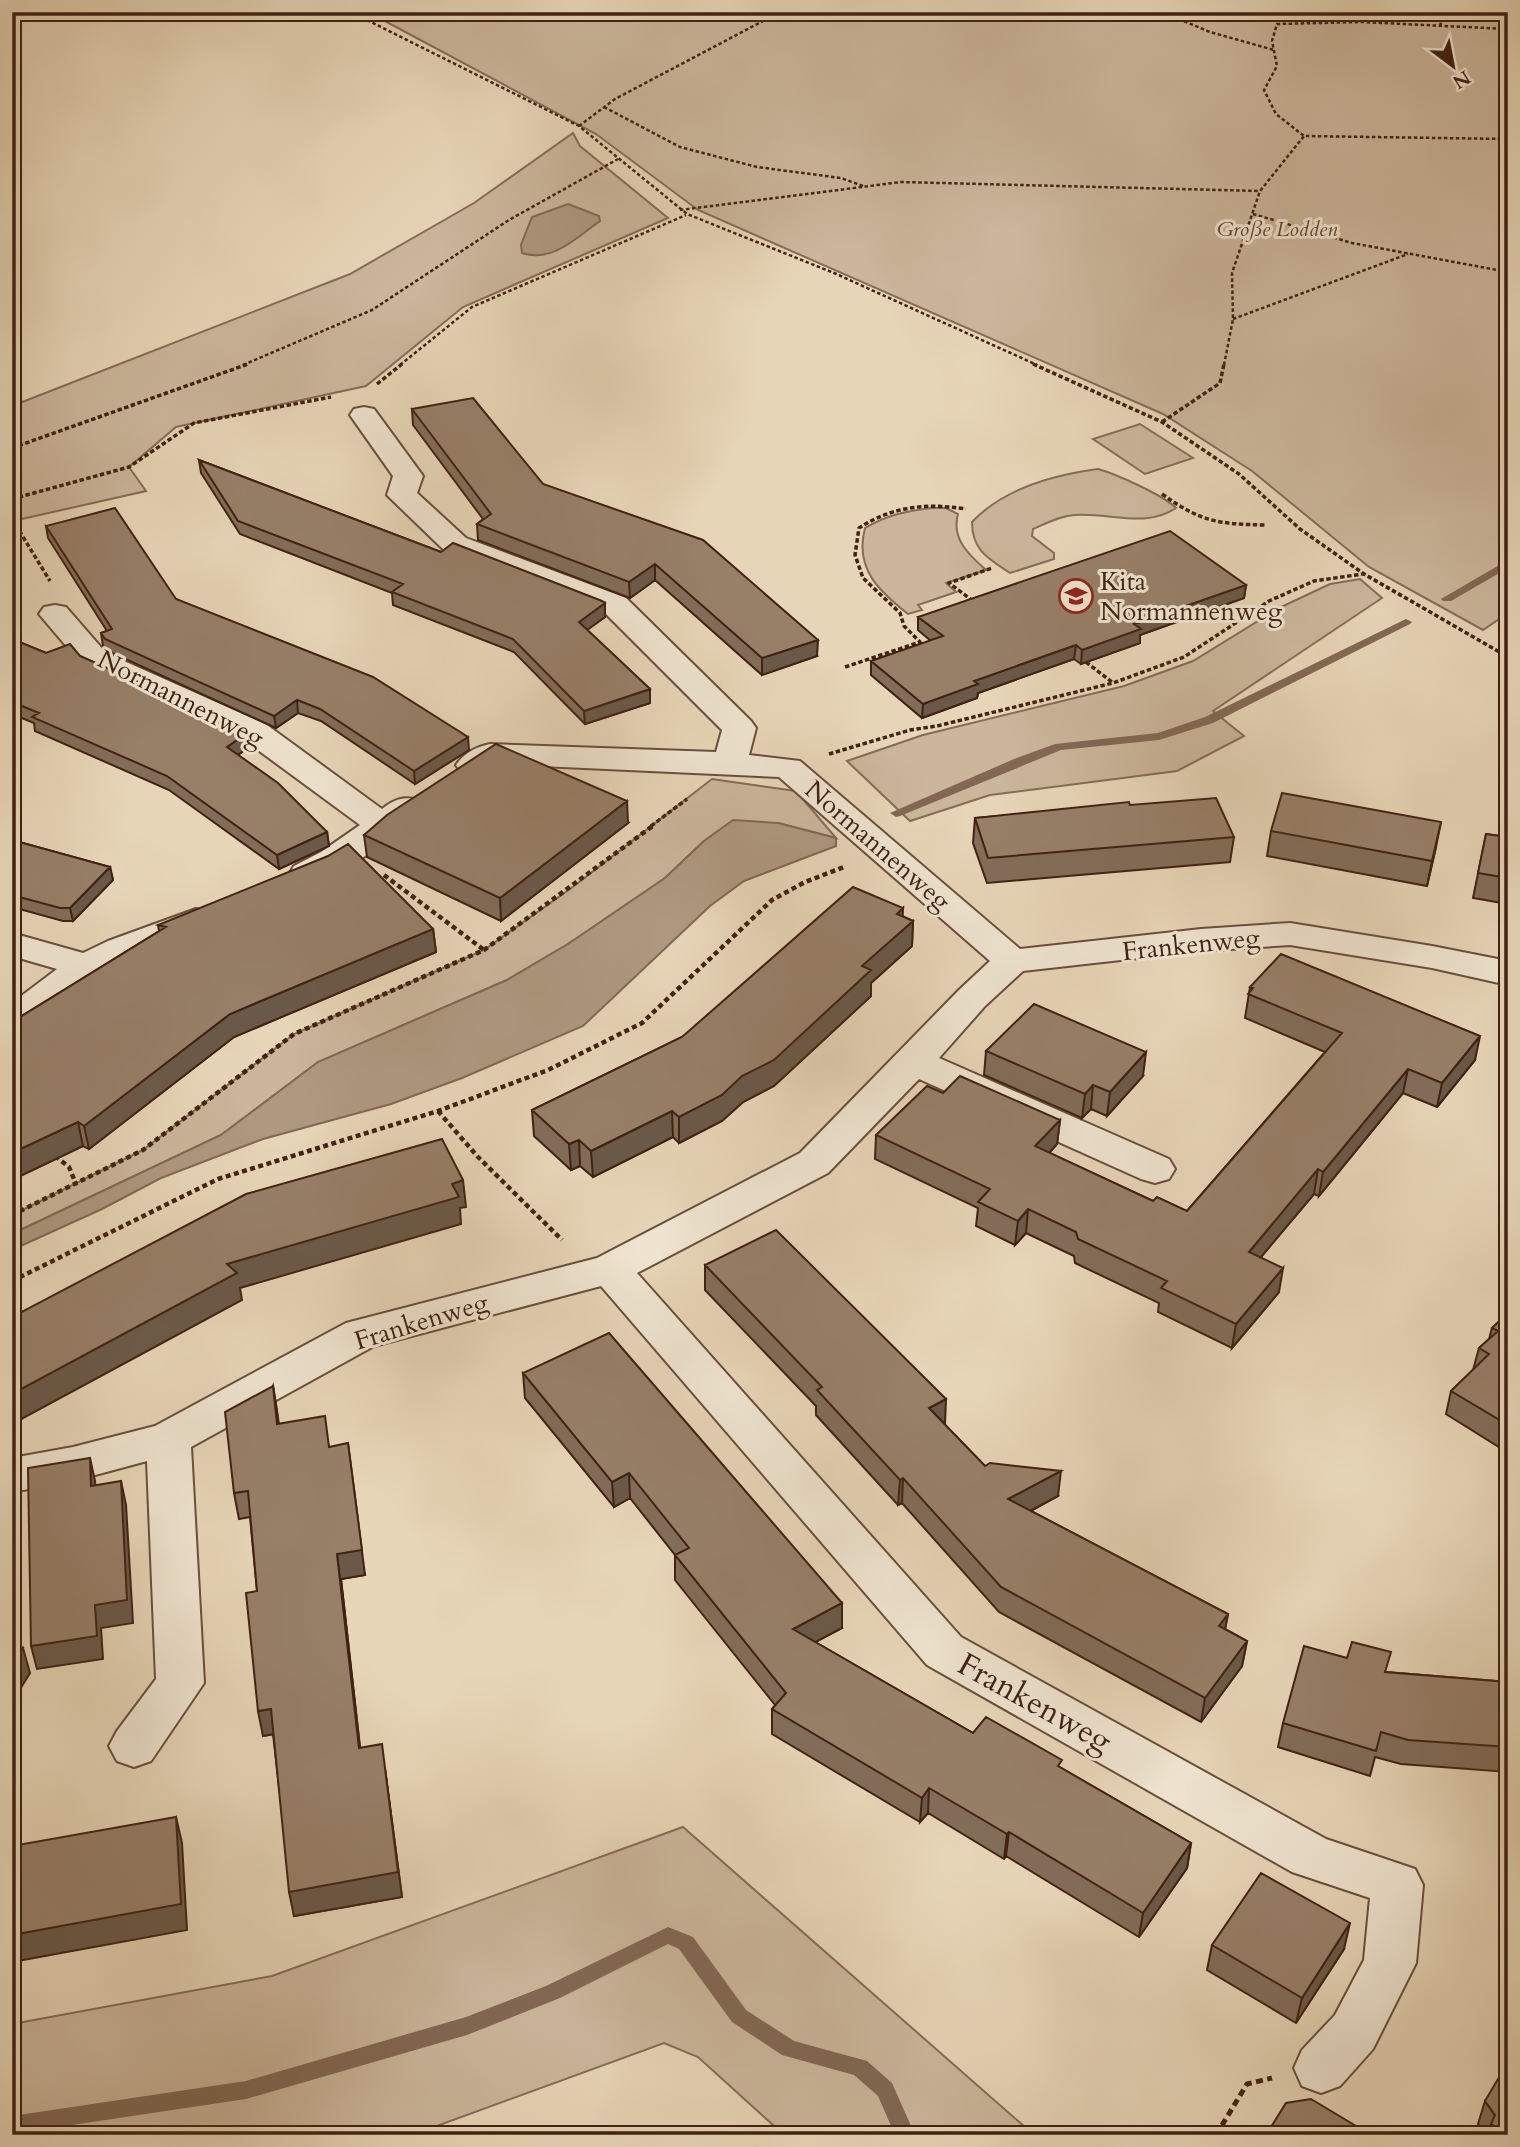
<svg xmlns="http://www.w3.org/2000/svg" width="1520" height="2147" viewBox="0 0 1520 2147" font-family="Cardo,serif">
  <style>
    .green { fill: #cbb69b; stroke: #866c57; stroke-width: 2 }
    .water { fill: #ae987f; stroke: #826854; stroke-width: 2 }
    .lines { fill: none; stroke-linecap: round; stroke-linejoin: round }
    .stream { fill: #826854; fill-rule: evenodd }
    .minor-casing { stroke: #6a4e3c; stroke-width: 4 }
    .path-far3 { stroke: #402113; stroke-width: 2.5; stroke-dasharray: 3.5 2.5; stroke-linecap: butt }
    .path-far2 { stroke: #402113; stroke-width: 3.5; stroke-dasharray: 4.5 2.5; stroke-linecap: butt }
    .path-far1 { stroke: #402113; stroke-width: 4.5; stroke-dasharray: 5 3.5; stroke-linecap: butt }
    .path { stroke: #402113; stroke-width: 5; stroke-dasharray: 7 4.5; stroke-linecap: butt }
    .minor { fill: #efe4d0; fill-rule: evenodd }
    .wall { fill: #826d59; stroke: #402113; stroke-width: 2 }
    .shaded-wall { fill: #6a5949; stroke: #402113; stroke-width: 2 }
    .building { fill: #977f68; stroke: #402113; stroke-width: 2 }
    .labels { text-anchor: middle; stroke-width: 6; stroke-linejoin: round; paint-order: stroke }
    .far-park-label { font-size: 21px; font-style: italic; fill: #634635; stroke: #efe4d0 }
    .poi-label { font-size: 26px; fill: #402113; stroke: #efe4d0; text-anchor: start }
    .street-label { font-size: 26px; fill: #402113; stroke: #efe4d0 }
    .near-street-label { font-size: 32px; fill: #402113; stroke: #efe4d0 }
  </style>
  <rect width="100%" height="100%" fill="#e7d5b7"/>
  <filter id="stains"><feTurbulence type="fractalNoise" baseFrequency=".00286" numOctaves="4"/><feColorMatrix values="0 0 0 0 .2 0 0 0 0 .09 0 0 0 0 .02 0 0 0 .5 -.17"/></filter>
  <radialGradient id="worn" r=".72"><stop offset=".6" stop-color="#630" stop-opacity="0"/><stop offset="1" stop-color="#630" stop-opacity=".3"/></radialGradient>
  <path class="green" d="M368,12h1140v601l-25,17 -114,-63 -117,-96 -89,-57 -465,-204 -102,-76z
    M573,133l7,13 88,72 -205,89 -97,79 -190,41 -47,40 17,24 -124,28 -10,-2v-111l338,-132 124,-71z
    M1140,424l53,34 -48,16 -52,-35z
    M1098,469c18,5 65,26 78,39 -31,21 -67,4 -102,7 -14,1 -27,8 -41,14l-1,7 22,17v6l-44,14c-21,-14 -38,-22 -38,-51 32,-34 81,-47 126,-53z
    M932,508h14l12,6c-7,25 11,41 28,56l-40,13 10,9 -38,13 4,5 -14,4c-28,-22 -54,-45 -43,-86 22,-13 41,-17 67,-20z
    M1360,579l22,19 -169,113 31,25 -67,35 -187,24 -80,26 -63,-60 76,-26 201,-49 69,-25 86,-53 51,-24z
    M712,779l84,12 40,47 -58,-15 -74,18 -39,37 -97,66 -61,36 -189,82 -97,73 -209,99v-19l131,-65 151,-116 190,-84 90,-64z
    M683,1827l351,308h-250l-86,-78 -34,-14 -252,92h-400v-111l260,-48z"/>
  <path class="water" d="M568,204l31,12 1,5c-23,16 -47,42 -78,32l-1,-8 11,-28z
    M733,820l45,3 58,15v8l-92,35 -34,25 -127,120 -121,52 -71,26 -128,35 -102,39 -59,31 -90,41v-16l209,-99 97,-73 189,-82 61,-36 97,-66 39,-37z"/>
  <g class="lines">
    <path class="stream" d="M1508,560v8l-57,33h-8l-2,-2z
      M1406,619l6,3 -2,2 -197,99 -54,17 -98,10 -161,66 -4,1 -6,-4 124,-54 41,-15 103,-11 47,-16z
      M668,1927l25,10 53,73 48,31 73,20 25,22 23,52h-20l-17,-39 -24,-21 -72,-20 -50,-33 -53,-73 -11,-5 -108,54 -93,37 -221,64 -234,35v-18l234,-35 220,-64 80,-31z"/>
    <g class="minor-casing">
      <path id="minor" d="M364,407l10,2 49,67 -6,17 49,45 160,60 125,123 5,7 -7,27 51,6 220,188 181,-20 89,-6 142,23 76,15v24l-76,-17 -142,-23 -89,6 -178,20 -38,35 -46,52 230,101 6,10 -6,10 -14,4 -14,-4 -222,-100 -91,94 -191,100 324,364 365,202 89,30 8,16 -7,78 -43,86 -33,37 -19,7 -19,-7 -8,-18 8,-18 33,-35 29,-55 6,-62 -78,-26 -365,-207 -326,-379 -227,60 -183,101 13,236 -53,78 -17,6 -17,-6 -8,-15 8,-15 39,-52 -9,-218 -74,20 -61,11v-34l61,-11 82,-21 191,-103 251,-65 203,-105 159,-163 31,-29 -211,-184 -282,-13c-13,9 -21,12 -36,8l-5,-7c8,-12 20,-18 34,-21l226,8 6,-22 -118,-118 -160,-62 -57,-55 6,-19 -43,-61 4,-6z
        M55,605l11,2 40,46 161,72 115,84c13,-10 21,-13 37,-9l5,7 -5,7c-31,22 -85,77 -125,68l-5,-8 5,-8 27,-14 39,-27 -117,-86 -159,-72 -45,-53 5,-7z
        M196,909l13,3 5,8 -5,8 -75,29 -35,17 -74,57 -13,3v-31l45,-34 -45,-13v-23l71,20 25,-12z"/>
    </g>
    <path class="path-far3" d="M351,12l228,114 108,88 147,59 203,92
      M1162,12l48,20 64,18
      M1440,26l4,-14
      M1508,29l-146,-7 -85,2 -5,17 5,25 -13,24 12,24 28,22 204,3
      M604,107l76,40 77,20 84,11 22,8
      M579,126l36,-27 165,-87
      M680,210l221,-28 359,9
      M1253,214l99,29 156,29
      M1233,319l175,-65
      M243,365l129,-55 137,-90 109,-61
      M400,365l72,-58 214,-92
      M1224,365l9,-46 -1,-46 28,-82 44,-55"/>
    <path class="path-far2" d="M1033,364l129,58 77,52 61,55 64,45 144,83
      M377,384l25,-20
      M1162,422l58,-39 4,-19
      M12,448l236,-84
      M1162,494c39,28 56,30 103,31
      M12,499l117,-32 65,-44 137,-26
      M12,519l38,62
      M973,601l-24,-18 43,-15
      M1086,662l26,20
      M845,667l75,-25 -16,-16 -4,-13 -37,-35 -8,-23 4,-27c34,-22 67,-25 107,-19
      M829,754l81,-24 27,-4 176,-43 71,-26 85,-56 45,-20 49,-7
      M651,826l36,-27"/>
    <path class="path-far1" d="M384,875l100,75
      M438,1111l40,46 84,83
      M55,1156l14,11 7,17
      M12,1215l131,-65 151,-116 190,-84 170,-125
      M12,1281l206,-102 220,-68 110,-41 94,-47 130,-123 33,-18 39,-15"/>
    <path class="path" d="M1216,2135l31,-51 25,-6"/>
    <use href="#minor" class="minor"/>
  </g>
  <path class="wall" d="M412,409l131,75 274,172 -55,19 -107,-95 -25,18 -152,-58 -1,-16 6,-5 -70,-94z
    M199,460l242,92 164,51v14l-18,13 63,59v14l-65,21 -71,-72 -121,-47 -1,-12 -152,-59 -39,-61z
    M46,526l130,73 293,151 -54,34 -94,-63 -23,-8 -22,15 -168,-77 -5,-5 -2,-13 6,-2 -59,-93z
    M1246,585l-2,13 -104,37v8l-59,21 -7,-5 -96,34 -1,5 -55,20 -51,-43v-14l60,-20 -13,-11v-13z
    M12,639l34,14 34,3 167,77 2,14 -11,8 89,77 2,14 -50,23 -110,-79 -134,-59 -1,-8 -22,-9z
    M1130,805l104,32 -4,25 -243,21 -14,-40 2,-25z
    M628,823l-127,98 -134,-64 -3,-22z
    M1271,831l165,16 -9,39 -160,-30z
    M1486,834l22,3v67l-35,-6z
    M12,840l98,27 3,13 -40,41h-10l-51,-14z
    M903,908l-1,8 11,5 -1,25 -41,37v13l-97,90 -31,16 -21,19 -43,22 -6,-6 -80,40 -13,-11 -9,4 -37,-34 -2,-26 150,-73z
    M158,925l275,4 3,23 -202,85 -145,112 -6,-3 -71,34v-158l147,-91z
    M1250,987l225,73 -38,47 -34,-14 -84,103 -5,-2 -53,63 18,35 -47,56 -74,-36 1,-9 -84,-40 -1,-7 -48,-23 -11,12 -39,-19 2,-18 -103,-49 1,-24 67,-42 117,27 -3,24 -8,9 104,48 34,10 138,-159 -80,-34z
    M986,1051l157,25 -36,40 -16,-7 -9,9 -98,-43z
    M705,1265l239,159 41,42 73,30 -27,15 197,103 -3,15 22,12 -5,25 -41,56 -202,-110 -97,-109 -4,2 -82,-90v-9l-111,-116z
    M1508,1313v130l-6,6 -56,-35 5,-23 22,-21 6,-22 10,-9 3,-11z
    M523,1373l319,255 -27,14 158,91 88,35 130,75 -4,25 -48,69 -133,-81 -2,3 -76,-46 -8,9 -148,-88v-25l3,-4 -100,-125v-25l-45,-57 -16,9 -89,-109z
    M273,1386l6,38 50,23 36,128 -24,4 19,169 25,21 17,128 -108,19 -21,-182 -10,2 -6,-145 -7,-74 -11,2 -5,-26z
    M1386,1672l122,10v90l-107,-8 -26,-7 -5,19 -92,-29 5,-24z
    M1212,1945l132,4 -48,74 -89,-53z
    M1485,2101l23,34h-23l-7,-11z"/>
  <path class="shaded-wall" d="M655,564v16l-25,18 -1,-16z
    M1246,585l-2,13 -104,37v8l-59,21 1,-14 52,-26z
    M605,603v14l-25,18 -1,-13z
    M818,640l-1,16 -55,19v-17z
    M1076,645l-2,14 -96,34 -1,5 -55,20 1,-14 51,-23z
    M650,689v14l-65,21 -1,-13z
    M297,700l1,13 -22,15 -2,-12z
    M247,733l2,14 -20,14 -2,-14z
    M468,737l1,13 -54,34 -1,-13z
    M627,801l1,22 -127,98 -1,-23z
    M1441,822l-5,25 -9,39 5,-25z
    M327,832l2,14 -50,23 -2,-14z
    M110,867l3,13 -40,41 -3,-13z
    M903,908l-1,23 11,-10 -1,25 -41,37v13l-97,90 -31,16 -21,19 -43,22v-26l183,-151 35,-52z
    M433,929l3,23 -202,85 -145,112 -5,-23 146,-112z
    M1480,1036l-5,24 -38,47 5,-24z
    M1146,1052l-3,24 -36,40 3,-24z
    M1408,1069l-5,24 -84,103 4,-24z
    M1093,1085l-2,24 -9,9 3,-24z
    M672,1111l1,26 -80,40 -2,-26z
    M1060,1120l-3,24 -24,27 2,-25z
    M78,1122l5,24 -71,34v-27z
    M579,1140l1,26 -9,4 -2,-26z
    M1318,1169l-4,25 -69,82 4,-24z
    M463,1180l3,27 -6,1 1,16 -221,64 2,12 -230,124v-30l215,-130z
    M1028,1209l-2,24 -11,12 3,-24z
    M1283,1268l-4,24 -47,56 4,-24z
    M273,1386l4,25 4,38 -4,-25z
    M946,1399l-1,25 -16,-16z
    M1508,1428v15l-6,6z
    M348,1443l17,132 -24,4 22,194 -4,-25 -22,-194z
    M90,1458l5,23 2,28 -6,-23z
    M1061,1471l-3,25 -52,28 2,-25z
    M629,1473l1,25 -16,9 -2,-25z
    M903,1478l-1,25 -4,2 2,-25z
    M121,1481l5,24 7,118 -32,5 2,31 -66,10 -6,-23 64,-41z
    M842,1603v25l-49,26v-25z
    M1228,1614l-5,25 -4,-13z
    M1247,1641l-5,25 -41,56 4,-24z
    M23,1648l7,25 -18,29v-37z
    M271,1709l4,25 -12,2 -5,-25z
    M385,1769l17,128 -108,19 -5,-24z
    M929,1788l-1,25 -8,9 2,-24z
    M176,1817l6,26 5,87 -175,32v-27z
    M1009,1832l-3,24 -2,3 3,-25z
    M1191,1843l-4,25 -48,69 4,-24z
    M1350,1923l-6,26 -48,74 6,-25z"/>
  <path class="building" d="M473,398l70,86 160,56 115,100 -56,18 -107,-94 -26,18 -152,-58 14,-10 -79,-105z
    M199,460l242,92 12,-9 149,58 3,2 -26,19 71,67 -66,22 -71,-72 -121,-47 11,-8 -165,-63z
    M115,508l61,91 197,78 95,60 -54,34 -94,-62 -23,-9 -23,16 -169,-77 -4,-6 11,-4 -66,-103z
    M1170,531l76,54 -112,39 7,5 -59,21 -6,-5 -102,36 4,3 -55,20 -52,-43 72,-25 -25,-19z
    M12,639l34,14 24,-9 10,12 160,71 7,6 -20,14 51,36 49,49 -50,23 -110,-79 -135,-59 7,-4 -27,-11z
    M496,744l131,57 -127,97 -136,-63 23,-20z
    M1282,793l159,29 -9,39 -161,-30z
    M1216,798l18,39 -246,21 -13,-40 154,-16 1,3z
    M1486,834l22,3v41l-30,-5z
    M12,840l98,27 -40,41h-10l-48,-13z
    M348,844l85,85 -203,85 -146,112 -6,-4 -66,31v-131l154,-95 -8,-2 170,-69z
    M853,887l50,21 -6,6 16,7 -51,45 9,4 -97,90 -32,16 -20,19 -43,22 -7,-6 -81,40 -12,-11 -10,4 -37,-34 150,-73z
    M1281,954l199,82 -38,47 -34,-14 -85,103 -5,-3 -69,83 34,16 -47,56 -75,-36 6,-7 -89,-42 -2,-7 -48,-23 -10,12 -40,-19 12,-13 -114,-54 51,-49 16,7 17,-17 100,44 -25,26 118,55 4,-4 30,14 155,-178 -94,-39 5,-6 -3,-1z
    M1034,1004l112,48 -36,40 -17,-7 -8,9 -99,-43z
    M442,1139l21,41 -11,4 7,13 -232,67 10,9 -225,121v-77l234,-123z
    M776,1230l170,169 -17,9 56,58 5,-3 71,8 -53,28 220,115 -9,12 28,15 -42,57 -204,-111 -98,-109 -3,2 -83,-90 5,-3 -117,-122z
    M1508,1313v112l-57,-34 38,-37 -10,-6 19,-17 -6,-3z
    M609,1333l233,270 -49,26 180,104 13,-16 76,43 -4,6 133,77 -48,70 -134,-81 -2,2 -78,-46 -7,10 -150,-89 14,-16 -111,-138 14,-7 -60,-75 -17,9 -89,-109z
    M273,1386l4,38 48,-8 4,31 19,-4 14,107 -25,4 22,194 23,-4 16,128 -109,20 -18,-183 -13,2 -12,-118 11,-2 -9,-100 -14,2 -9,-81z
    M90,1458l1,28 30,-5 6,119 -32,5 2,31 -66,10 -3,-178z
    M1352,1642l39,10 -6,20 123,10v65l-100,-7 -27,-8 -5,19 -93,-28 21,-77 43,12z
    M12,1645l11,3 -11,17z
    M176,1817l5,87 -169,31v-89z
    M1261,1873l89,50 -48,75 -90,-53z
    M1498,2079l10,1v54l-17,-10 4,-9 -10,-14z
    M1311,2099l60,36h-118l4,-6 14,-2 15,-24z"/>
  <defs>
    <g id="school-ring" transform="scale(1.75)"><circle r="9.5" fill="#efe4d0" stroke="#8f2418" stroke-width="1.5"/><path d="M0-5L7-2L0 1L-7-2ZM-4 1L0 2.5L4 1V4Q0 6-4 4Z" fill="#8f2418"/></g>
  </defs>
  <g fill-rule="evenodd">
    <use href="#school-ring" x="1076" y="596"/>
  </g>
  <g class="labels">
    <g class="far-park-label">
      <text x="1277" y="236">Große Lodden</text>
    </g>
    <g class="poi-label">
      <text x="1100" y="590">Kita<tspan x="1100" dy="30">Normannenweg</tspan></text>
    </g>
    <g class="street-label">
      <text transform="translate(181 698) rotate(27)" y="9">Normannenweg</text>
      <text transform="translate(878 845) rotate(41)" y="9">Normannenweg</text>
      <text transform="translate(1191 944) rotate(-6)" y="9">Frankenweg</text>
      <text transform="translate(421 1321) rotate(-17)" y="9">Frankenweg</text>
    </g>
    <g class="near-street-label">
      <text transform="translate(1035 1702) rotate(29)" y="11">Frankenweg</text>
    </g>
  </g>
  <rect width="1520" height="2147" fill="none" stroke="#e7d5b7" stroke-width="42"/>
  <rect x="14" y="14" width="1492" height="2119" fill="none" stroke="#402113" stroke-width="3.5"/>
  <rect x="21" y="21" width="1478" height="2105" fill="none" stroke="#402113" stroke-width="2"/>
  <g transform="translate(1453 66) rotate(148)" stroke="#efe4d0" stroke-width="5" paint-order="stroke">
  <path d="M0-5L12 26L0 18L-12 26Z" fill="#402113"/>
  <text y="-10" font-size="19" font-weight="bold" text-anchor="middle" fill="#402113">N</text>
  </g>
  <rect width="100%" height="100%" filter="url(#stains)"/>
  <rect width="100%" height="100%" fill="url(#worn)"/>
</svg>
